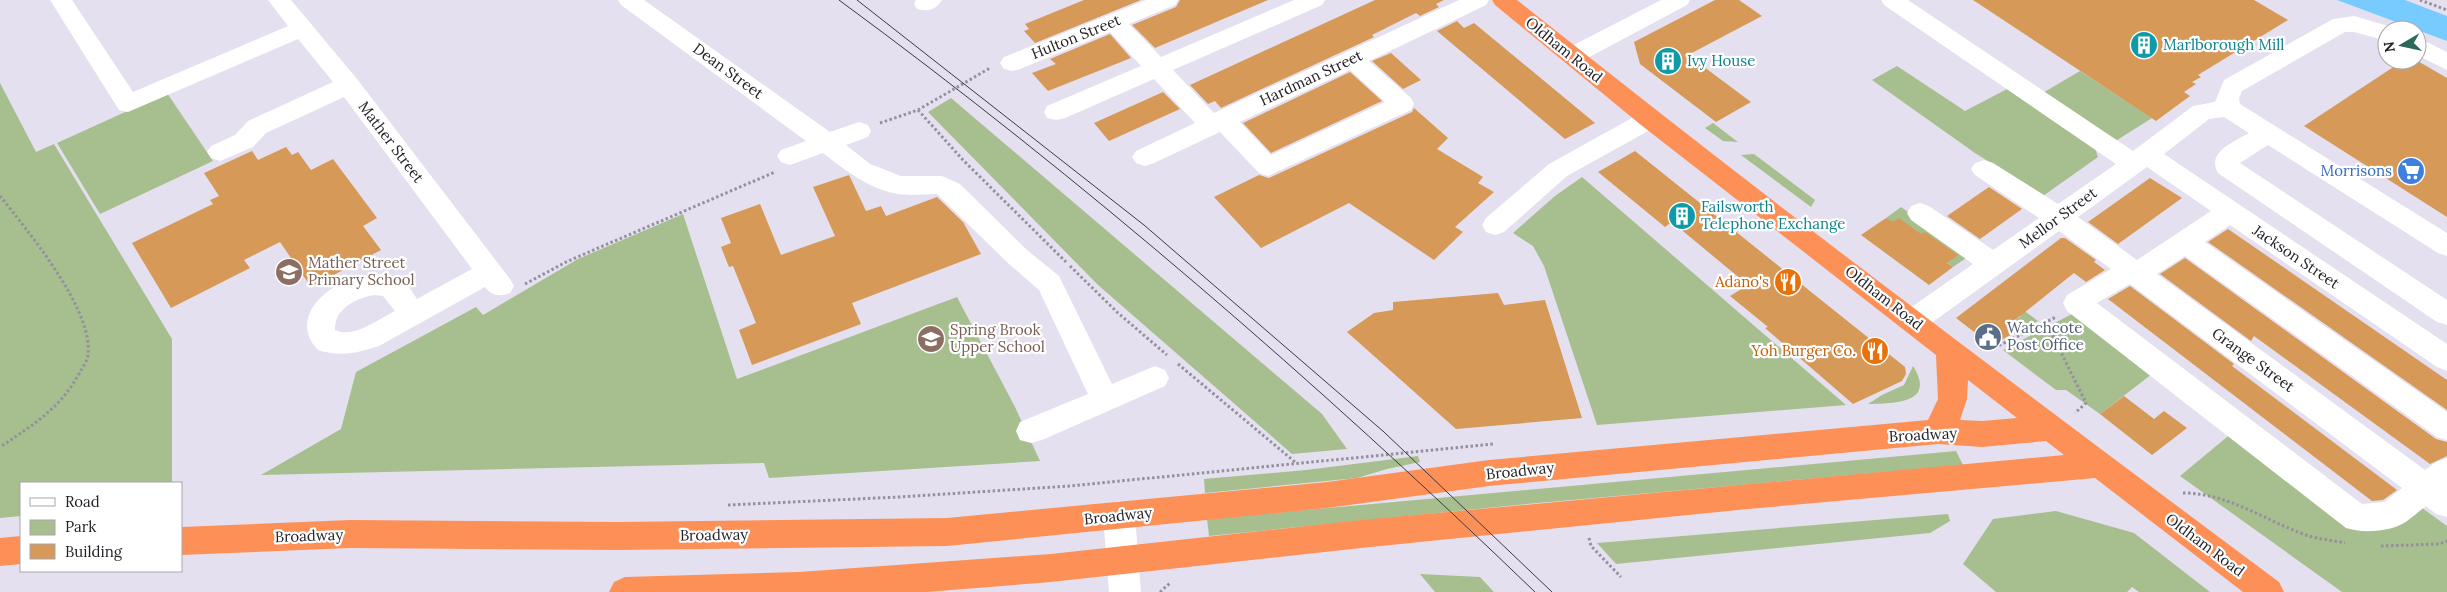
<svg xmlns="http://www.w3.org/2000/svg" width="2447" height="592" viewBox="0 0 2447 592" font-family="Lora,serif">
  <style>
    .green { fill: #a7bf8e }
    .water { fill: #78cbff }
    .building { fill: #d69958 }
    .lines { fill: none; stroke-linecap: round; stroke-linejoin: round }
    .path { stroke: #94919d; stroke-width: 3; stroke-dasharray: 2.5 2.5; stroke-linecap: butt }
    .minor { fill: #fff; fill-rule: evenodd }
    .highway { fill: #fd9057; fill-rule: evenodd }
    .tram { stroke: #3b3940; stroke-width: 1 }
    .labels { text-anchor: middle; stroke-width: 4.5; stroke-linejoin: round; paint-order: stroke }
    .street-label { font-size: 15px; fill: #232127; stroke: #fff }
    .culture-label { font-size: 15px; fill: #0d838f; stroke: #fff; text-anchor: start }
    .shop-label { font-size: 15px; fill: #366cbe; stroke: #fff; text-anchor: end }
    .education-label { font-size: 15px; fill: #785e54; stroke: #fff; text-anchor: start }
    .food-label { font-size: 15px; fill: #c56008; stroke: #fff; text-anchor: end }
    .service-label { font-size: 15px; fill: #4e5e75; stroke: #fff; text-anchor: start }
  </style>
  <rect width="100%" height="100%" fill="#e4e0f0"/>
  <path class="green" d="M1897,66l68,45 42,-22 88,59 3,9 -55,39 -68,-43 -103,-73z
    M2080,71l72,47 -38,24 -73,-48z
    M0,83l36,69 18,-8 118,195v144h-151v33l-21,2z
    M167,93l46,68 -113,53 -43,-71z
    M951,98l371,316 25,35 -55,5 -194,-169 -170,-173z
    M1713,123l25,19 -15,-1 -18,-13z
    M1754,154l61,46 -4,7 -70,-52z
    M1582,177l264,228 -249,20 -53,-159 -11,-20 -20,-13 42,-37z
    M1901,207l68,49 -16,11 -67,-49z
    M683,214l54,165 220,-82 58,110 25,54 -271,17 -5,-15 -503,12 80,-46 15,-57 120,-65 7,8 95,-56z
    M2014,303l24,18 -19,10 -9,-7 11,-8 -12,-9z
    M2072,314l80,60 -52,40 -34,-24h-10l-53,-40z
    M1913,366c24,38 -20,37 -45,38l14,-9 22,-10z
    M2233,432l130,97 55,-24 29,21v66h-105l-162,-116z
    M1956,451l7,14 -446,40 -308,31 -2,-17z
    M1418,456l2,6 -33,7 -30,9 -152,15 -1,-14 102,-9z
    M2056,511l78,22 76,59h-71l-7,-5 -5,5h-131l-33,-28 30,-45z
    M1948,514l2,7 -20,12 -314,31 -19,-21z
    M1420,574l60,3 14,15h-59z"/>
  <path class="water" d="M2337,0h68l42,16v25z"/>
  <path class="building" d="M1084,0h57l-106,43 -11,-12 5,-2 -4,-5z
    M1180,0h88l-113,48 -23,-23 44,-18z
    M1375,0h69l-8,4 3,3 -19,9 -4,-3 -44,22 2,2 -153,71 -6,-7 -7,3 -18,-19z
    M1715,0h24l23,16 -74,39 63,47 -35,20 -76,-58 -6,-22z
    M1973,0h281l34,20 -90,55 3,2 -9,5 4,2 -12,8 6,4 -34,25z
    M1457,21l7,7 10,-5 121,100 -30,16 -128,-108z
    M1110,34l21,24 -83,33 -16,-18 24,-9 -6,-5z
    M1391,53l30,27 -18,9 -31,-28z
    M2404,60h12l31,18v139l-143,-91z
    M1350,72l32,29 -111,52 -28,-30z
    M1163,92l17,17 -71,32 -15,-18z
    M1414,108l34,30 -11,11 46,28 -5,6 16,9 -39,35 8,5 -29,28 -85,-57 -88,45 -47,-51 45,-22 10,3 143,-66z
    M286,147l6,8 6,-3 13,18 22,-11 44,59 -14,8 18,24 -70,37 -31,-45 -36,18 6,8 -79,40 -39,-65 81,-39 -3,-4 9,-4 -15,-23 48,-22 6,9z
    M1635,151l270,216 1,7 -4,7 -49,23 -88,-76 3,-1 -38,-31 18,-11 -76,-63 -7,5 -67,-55z
    M849,175l17,36 15,-5 5,10 51,-19 26,25 18,32 -129,49 9,21 -109,41 -13,-35 17,-7 -23,-57 -4,1 -8,-20 10,-4 -10,-25 39,-14 21,51 54,-19 -22,-49z
    M2150,178l32,20 -64,46 -30,-22z
    M1989,187l33,22 -42,30 -33,-23z
    M1886,218l7,4 6,-4 22,16 4,-2 33,23 -11,8 6,4 -24,18 -68,-50z
    M2228,229l219,151v30l-239,-168z
    M2061,238h4l31,22 -2,2 11,8 -19,12 -12,-9 -64,51 9,7 -28,14 -35,-27z
    M2185,258l251,181 11,3v14l-17,8 -176,-128 -3,5 -91,-67z
    M2130,286l104,78 -2,2 165,124 -14,10 -11,1 -264,-202z
    M1498,293l6,12 41,-5 37,118 -126,11 -109,-97 27,-19 19,-3v-8z
    M2124,396l30,23 10,-8 23,17 -35,27 -52,-41z"/>
  <g class="lines">
    <path class="path" d="M2420,0l27,10
      M918,110l45,50 103,102
      M880,123l38,-13 72,-42
      M0,196c27,34 94,114 88,159 -1,6 -5,12 -8,17 -18,35 -48,54 -80,75
      M1070,266l48,47 49,42
      M525,284l43,-23 207,-89
      M2046,322l40,81 -11,10
      M1990,350l66,-33
      M1178,364l117,98
      M2183,493c44,0 80,26 120,41 13,5 28,6 42,9
      M728,505l171,-8 171,-11 424,-42
      M1589,538l2,8 30,31
      M2381,546l58,-2 8,-3
      M1160,592l10,-9"/>
    <path class="minor" d="M50,0h22l61,92 155,-66 -20,-26h23l66,79 153,200 4,7 -4,7c-11,4 -18,3 -25,-6l-106,59c-21,7 -39,11 -61,4 -42,-44 48,-95 84,-69 7,4 11,12 15,18l55,-30 -128,-172 -78,36 -13,14 -33,14 -9,-3 -4,-6 4,-6 24,-11 13,-14 85,-39 -35,-43 -170,73 -9,-2zM374,295l9,1 12,15c-16,8 -42,28 -60,19 -1,-21 21,-32 39,-35z
      M618,0h26l186,132 29,-10 9,3 3,6 -3,6 -22,8 24,19 31,12h41l18,8 67,66 32,26 53,108 43,-18 10,4 4,8 -4,8 -123,54 -11,3 -11,-3 -4,-9 4,-9 68,-28 -49,-104 -30,-26 -72,-70c-12,0 -27,2 -39,0 -29,-5 -52,-23 -75,-41l-33,12 -9,-3 -4,-6 4,-6 25,-9 -185,-136z
      M916,0h26c-6,10 -14,12 -25,9l-3,-5z
      M1146,0h32l-3,5 -46,19 32,33 133,-57h31l-3,5 -149,65 41,43 245,-113h30l-3,5 -117,56 42,37 3,6 -3,6 -143,66 -9,-3 -39,-41 -66,31 -9,3 -9,-3 -4,-6 4,-6 59,-28 -41,-44 -89,39 -9,2 -9,-2 -3,-6 3,-6 94,-40 -31,-34 -90,37 -8,2 -8,-2 -4,-6 4,-6zM1350,70l35,32 -114,53 -31,-33z
      M1661,0h29l-3,5 -107,57 -8,2 -8,-2 -4,-6 4,-6z
      M1881,0h27l225,151 60,-45 22,-4 9,-22 109,-61 21,-3 41,12 2,2h-10v11l-33,-9h-9l-103,59 -3,7 1,6 207,129v23l-9,-3 -170,-108 -28,18 207,137v25l-10,-3 -219,-149c-12,-21 16,-31 31,-40l-25,-16 -15,2 -45,35 283,190v27l-10,-4 -207,-142 -25,17 242,170v28l-10,-3 -252,-181 -28,18 268,196 11,-8 11,-4v59l-11,-3 -10,-8c-8,6 -17,15 -26,19 -15,7 -39,8 -54,3l-279,-217 -4,-8 4,-8 44,-26 -52,-38 -136,98 -10,3 -10,-3 -4,-8 4,-8 70,-49 -62,-44 -4,-7 4,-7 9,-3 9,3 64,44 46,-32 -64,-43 -4,-6 4,-6 9,-3 9,3 65,41 58,-40 -232,-159zM2147,167l64,44 -74,49 -59,-43zM2130,284l272,204 -18,14 -22,2 -265,-201z
      M2417,37l30,15v18l-30,-15z
      M1650,110l9,3 3,6 -3,6 -92,51 -63,56 -9,3 -9,-3 -4,-7 4,-7 63,-54 92,-51z
      M1119,501l11,4 5,10 6,77h-32l-6,-77 5,-10z"/>
    <path class="highway" d="M1492,0h25c250,200 506,391 762,582l5,10h-41l-148,-114 -347,31 -387,39 -310,34 -125,10h-317l5,-10 11,-5 174,-5 252,-18 310,-34 703,-65 -18,-14 -64,6 -44,-3 -449,42 -162,22 -380,38 -330,4 -267,-2 -169,7v-28l169,-7 267,2 330,-4 380,-36 162,-22 439,-40 10,-21 -2,-44 -295,-230 -146,-120zM1968,380l49,38 -35,3 -22,-1 7,-21z
      M21,536v28l-21,2v-28z"/>
    <path class="tram" d="M839,0c245,180 477,381 696,592
      M857,0l287,225 240,207 168,160"/>
  </g>
  <defs>
    <g id="building-disc" transform="scale(1.4375)"><circle r="9.5" fill="#0f9aa8" stroke="#fff"/><path d="M-4-6H4V6H1V3H-1V6H-4ZM-2.5-4.3h1.7v1.8h-1.7ZM.8-4.3h1.7v1.8H.8ZM-2.5-1h1.7V.8h-1.7ZM.8-1h1.7V.8H.8Z" fill="#fff"/></g>
    <g id="supermarket-disc" transform="scale(1.4375)"><circle r="9.5" fill="#3f7fe0" stroke="#fff"/><path d="M-6-5.5h2.5l.6 2H6L4.5 2H-2.5L-4.4-4H-6ZM-1.5 3.2a1.3 1.3 0 1 0 .1 0ZM3 3.2a1.3 1.3 0 1 0 .1 0Z" fill="#fff"/></g>
    <g id="school-disc" transform="scale(1.4375)"><circle r="9.5" fill="#8d6e63" stroke="#fff"/><path d="M0-5L7-2L0 1L-7-2ZM-4 1L0 2.5L4 1V4Q0 6-4 4Z" fill="#fff"/></g>
    <g id="restaurant-disc" transform="scale(1.4375)"><circle r="9.5" fill="#e8710a" stroke="#fff"/><path d="M-5-6h1v4h1v-4h1v4h1v-4h1v5L-1.5 .5V6h-2V.5L-5-1ZM5-6V6H3V1.5H1.5Q1.5-4 5-6Z" fill="#fff"/></g>
    <g id="civic-disc" transform="scale(1.4375)"><circle r="9.5" fill="#5c6f8a" stroke="#fff"/><path d="M-.6-6.5H3V-4.5H.6V-3L4-1V1h2V6H-6V1h2V-1L-.6-3ZM-1.2 2.5V6h2.4V2.5Z" fill="#fff"/></g>
  </defs>
  <g fill-rule="evenodd">
    <use href="#building-disc" x="2144" y="45"/>
    <use href="#building-disc" x="1668" y="61"/>
    <use href="#supermarket-disc" x="2411" y="171"/>
    <use href="#building-disc" x="1682" y="216"/>
    <use href="#school-disc" x="289" y="272"/>
    <use href="#restaurant-disc" x="1788" y="282"/>
    <use href="#civic-disc" x="1988" y="337"/>
    <use href="#school-disc" x="931" y="339"/>
    <use href="#restaurant-disc" x="1875" y="351"/>
  </g>
  <g class="labels">
    <g class="street-label">
      <text transform="translate(1076 37) rotate(-22)" y="5">Hulton Street</text>
      <text transform="translate(1564 50) rotate(39)" y="5">Oldham Road</text>
      <text transform="translate(728 71) rotate(36)" y="5">Dean Street</text>
      <text transform="translate(1311 78) rotate(-25)" y="5">Hardman Street</text>
      <text transform="translate(391 142) rotate(53)" y="5">Mather Street</text>
      <text transform="translate(2058 218) rotate(-36)" y="5">Mellor Street</text>
      <text transform="translate(2296 257) rotate(34)" y="5">Jackson Street</text>
      <text transform="translate(1884 298) rotate(38)" y="5">Oldham Road</text>
      <text transform="translate(2253 360) rotate(36)" y="5">Grange Street</text>
      <text transform="translate(1923 435) rotate(-3)" y="5">Broadway</text>
      <text transform="translate(1520 471) rotate(-6)" y="5">Broadway</text>
      <text transform="translate(1118 516) rotate(-6)" y="5">Broadway</text>
      <text transform="translate(714 535) rotate(-1)" y="5">Broadway</text>
      <text transform="translate(309 536) rotate(-2)" y="5">Broadway</text>
      <text transform="translate(2205 545) rotate(37)" y="5">Oldham Road</text>
    </g>
    <g class="culture-label">
      <text x="2163" y="50">Marlborough Mill</text>
      <text x="1687" y="66">Ivy House</text>
      <text x="1701" y="212">Failsworth<tspan x="1701" dy="17">Telephone Exchange</tspan></text>
    </g>
    <g class="shop-label">
      <text x="2392" y="176">Morrisons</text>
    </g>
    <g class="education-label">
      <text x="308" y="268">Mather Street<tspan x="308" dy="17">Primary School</tspan></text>
      <text x="950" y="335">Spring Brook<tspan x="950" dy="17">Upper School</tspan></text>
    </g>
    <g class="food-label">
      <text x="1769" y="287">Adano's</text>
      <text x="1856" y="356">Yoh Burger Co.</text>
    </g>
    <g class="service-label">
      <text x="2007" y="333">Watchcote<tspan x="2007" dy="17">Post Office</tspan></text>
    </g>
  </g>
  <rect x="20" y="482" width="162" height="90" fill="#ffffff" stroke="#a7a6a9"/>
  <rect x="30" y="498" width="25" height="8" fill="#ffffff" stroke="#a7a6a9"/>
  <text x="65" y="507" font-size="15" fill="#232127">Road</text>
  <rect x="30" y="520" width="25" height="15" fill="#a7bf8e" stroke="#a7a6a9"/>
  <text x="65" y="532" font-size="15" fill="#232127">Park</text>
  <rect x="30" y="544" width="25" height="15" fill="#d69958" stroke="#a7a6a9"/>
  <text x="65" y="557" font-size="15" fill="#232127">Building</text>
  <g transform="translate(2402 45) rotate(261)"><circle r="24" fill="#ffffff" stroke="#a7a6a9"/>
  <path d="M0-4L9 19L0 12L-9 19Z" fill="#2b6a58"/>
  <text y="-8" font-size="14" font-weight="bold" text-anchor="middle" fill="#232127">N</text>
  </g>
</svg>
